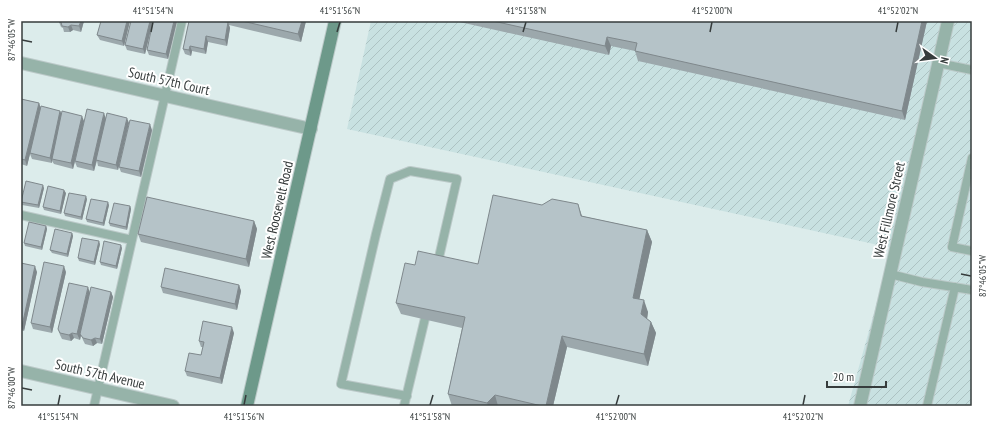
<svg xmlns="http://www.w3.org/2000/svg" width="993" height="427" viewBox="0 0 993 427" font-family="'PT Sans Narrow',sans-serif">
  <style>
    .industrial { fill: url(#industrial-furrows) }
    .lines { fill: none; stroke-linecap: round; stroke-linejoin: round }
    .lane-casing { stroke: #bbc9c8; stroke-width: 10 }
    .street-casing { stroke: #bbc9c8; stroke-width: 14 }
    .secondary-casing { stroke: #bbc9c8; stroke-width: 14 }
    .lane { stroke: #96b3a9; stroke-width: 8 }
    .street { stroke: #96b3a9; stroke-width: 12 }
    .secondary { stroke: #6d998a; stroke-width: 12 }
    .wall { fill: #9ca8ac }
    .shaded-wall { fill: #7f888c }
    .building { fill: #b5c3c8; stroke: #7f888c }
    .ticks { fill: none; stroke: #363c3c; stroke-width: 1.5 }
    .labels { text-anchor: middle; stroke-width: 4; stroke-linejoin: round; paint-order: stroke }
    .street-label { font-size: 14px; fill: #363c3c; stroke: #fff }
    .neatline { fill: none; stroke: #363c3c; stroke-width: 1.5 }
    .ticks-label { font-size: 10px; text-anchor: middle; fill: #363c3c }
  </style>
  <defs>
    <pattern id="industrial-furrows" width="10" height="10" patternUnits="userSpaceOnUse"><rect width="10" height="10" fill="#c8e1e1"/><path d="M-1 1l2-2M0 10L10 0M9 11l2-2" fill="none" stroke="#acc2c2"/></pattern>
  </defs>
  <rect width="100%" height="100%" fill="#dceceb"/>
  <path class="industrial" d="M371,21h601v385h-124l44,-158 -545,-119z"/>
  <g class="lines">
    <g class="lane-casing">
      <path id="lane" d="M938,63l34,7
        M972,158l-20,89 20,4
        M21,215l111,25
        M890,274l32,8 50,8
        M407,396l-66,-12 35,-150 14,-55 20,-8 47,8 -20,87
        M94,406l88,-385
        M404,406l23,-96
        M927,406l28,-119"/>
    </g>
    <g class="street-casing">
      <path id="street" d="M21,63l290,66
        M21,371l152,35
        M860,406l88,-385"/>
    </g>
    <g class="secondary-casing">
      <path id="secondary" d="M247,406l88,-385"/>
    </g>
    <use href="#lane" class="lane"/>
    <use href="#street" class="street"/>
    <use href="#secondary" class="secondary"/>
  </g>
  <path class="wall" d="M84,21l-3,11 -8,-2 -3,2h-6l-1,-4 -2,-1 -2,-5z
    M101,21h29l-6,25 -24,-6 -3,-5z
    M131,21h22l-8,33 -18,-4 -2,-5z
    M153,21h24l-9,38 -19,-4 -2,-5z
    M189,21h117l-5,21 -72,-17 1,3 -3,18 -19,-4 -2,12 -14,-3 -1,5 -6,-2 -2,-5z
    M455,21h472l-22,99 -267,-59 -3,-10 -24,-5 -2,9z
    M21,99l18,4 2,6 19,2 2,3 22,7 22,-3 23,5 -11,47 -20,-4 -1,-5 -3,10 -17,-4 -2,-5 -2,7 -19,-5 -2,-3v2l-20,-4 -2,-5 -3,12 -6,-2z
    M152,130l-11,47 -20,-5 -2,-5z
    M44,188l-5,20 -17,-3 -1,-3z
    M66,193l-5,21 -17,-4 -1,-3z
    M87,199l-5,21 -17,-4 -1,-3z
    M109,205l-5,21 -17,-4 -1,-3z
    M130,206l1,3 -4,21 -17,-4 -1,-3z
    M582,216l65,14 5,12 -13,57 9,13 -1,7 4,3 5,11 -8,33 -81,-19 -14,59h-101l-4,-12 14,-66 -61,-14 -5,-11 19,-38 63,-1z
    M254,221l3,8 -8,38 -108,-25 -3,-8z
    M46,226l1,3 -5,21 -17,-4 -1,-3z
    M72,233l1,3 -5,21 -16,-4 -2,-3z
    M100,244l-5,21 -16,-4 -1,-3z
    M122,248l-5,21 -16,-4 -1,-3z
    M21,263l16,9 -13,59 -3,-1z
    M66,272l-14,61 -19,-4 -2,-6z
    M239,285l2,6 -4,19 -74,-17 -2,-6z
    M90,292h21l2,5 -11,47 -5,-1 -4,3 -8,-2 -2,-4 -2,-5 -1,5 -6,-2 -3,3 -9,-2 -2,-4 -2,-6z
    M234,333l-12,51 -35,-8 -2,-5 16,-16 2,-8h-2l-2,-6z"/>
  <path class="shaded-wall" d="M81,21h3l-3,11 -2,-6z
    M127,21h3l-6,25 -2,-5z
    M150,21h3l-8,33 -2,-5z
    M174,21h3l-9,38 -2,-5z
    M302,21h4l-5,21 -3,-8z
    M922,21h5l-22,99 -3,-9z
    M228,22l2,6 -3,18 -2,-6z
    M71,25l2,5 -3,2 -2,-5z
    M206,36l2,6 -2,12 -2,-5z
    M607,37l4,9 -2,9 -4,-9z
    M190,46l2,5 -1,5 -2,-6z
    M39,103l2,6 -14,57 -2,-6z
    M60,111l2,5 -10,43v4l-2,-5z
    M104,113l2,6 -12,52 -2,-6z
    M82,116l2,5 -11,48 -2,-6z
    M127,118l2,5 -11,47 -2,-5z
    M150,124l2,6 -11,47 -2,-6z
    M43,185l1,3 -5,20 -1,-3z
    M64,190l2,3 -5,21 -1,-3z
    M86,196l1,3 -5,21 -1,-3z
    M108,202l1,3 -5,21 -1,-3z
    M578,204l4,12h-1z
    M130,206l1,3 -4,21 -1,-3z
    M254,221l3,8 -8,38 -3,-8z
    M46,226l1,3 -5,21 -1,-3z
    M647,230l5,12 -15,68 -4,-12z
    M72,233l1,3 -5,21 -1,-3z
    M99,241l1,3 -5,21 -1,-3z
    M121,245l1,3 -5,21 -1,-3z
    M35,266l2,6 -13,59 -2,-5z
    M64,266l2,6 -14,61 -2,-6z
    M239,285l2,6 -4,19 -2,-6z
    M88,287l2,6 -10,47 -3,-6z
    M111,292l2,5 -11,47 -2,-5z
    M644,300l4,12 -2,14 -5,-12z
    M651,322l5,11 -8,33 -4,-12z
    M232,327l2,6 -12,51 -2,-6z
    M72,333l2,5 -3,3 -2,-6z
    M562,336l5,11 -14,59h-7z
    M95,338l2,5 -4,3 -2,-6z
    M495,395l3,11h-10l-1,-3z"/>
  <path class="building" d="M59,21h22l-2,5 -8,-1 -3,2 -6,-1 -1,-4h-2z
    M101,21h26l-5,20 -25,-6z
    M131,21h19l-7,28 -18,-4z
    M153,21h21l-8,33 -19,-4z
    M189,21h32l7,1 -3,18 -19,-4 -2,13 -14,-3 -1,4 -6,-1z
    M242,21h60l-4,13z
    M493,21h429l-20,90 -267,-60 2,-8 -30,-6 -2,9z
    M21,99l18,4 -14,57 -4,-1z
    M41,106l19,5 -10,47 -20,-5z
    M87,109l17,4 -12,52 -17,-4z
    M62,111l20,5 -11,47 -19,-4z
    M107,113l20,5 -11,47 -20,-5z
    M130,120l20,4 -11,47 -20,-4z
    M26,181l17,4 -5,20 -17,-3z
    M48,186l16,4 -4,21 -17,-4z
    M69,193l17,3 -5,21 -17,-4z
    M493,195l49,10 10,-6 26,5 3,12 66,14 -14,68 11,2 -3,14 10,8 -7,32 -82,-18 -16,70h-4l-47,-11 -8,8 -39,-9 17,-77 -69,-14 9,-40 10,2 3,-14 60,13z
    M147,197l107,24 -8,38 -108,-25z
    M91,199l17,3 -5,21 -17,-4z
    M114,203l16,3 -4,21 -17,-4z
    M29,222l17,4 -5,21 -17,-4z
    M55,229l17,4 -5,21 -17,-4z
    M82,238l17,3 -5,21 -16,-4z
    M104,241l17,4 -5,21 -16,-4z
    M44,262l20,4 -14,61 -19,-4z
    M21,263l14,3 -13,60 -1,-1z
    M165,268l74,17 -4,19 -74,-17z
    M69,283l19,4 -11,47 -5,-1 -3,2 -9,-2 -2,-4z
    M91,287l20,5 -11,47 -5,-1 -4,2 -8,-2 -3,-4z
    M203,321l29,6 -12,51 -35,-7 4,-18 12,2 3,-13 -5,-1z"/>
  <path class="ticks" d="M151,32l2,-10M337,32l3,-10M523,32l3,-10M710,32l2,-10M896,32l2,-10M22,40l10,2M961,274l10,2M22,388l10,2M58,405l2,-10M244,405l2,-10M430,405l3,-10M616,405l3,-10M803,405l2,-10"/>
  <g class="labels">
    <g class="street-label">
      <text transform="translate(169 81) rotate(13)" y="5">South 57th Court</text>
      <text transform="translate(277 210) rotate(-77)" y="5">West Roosevelt Road</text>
      <text transform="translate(889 210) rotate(-77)" y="5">West Fillmore Street</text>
      <text transform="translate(100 374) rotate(13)" y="5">South 57th Avenue</text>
    </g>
  </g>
  <rect width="993" height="427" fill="none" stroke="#ffffff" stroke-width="44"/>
  <g transform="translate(935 58) rotate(104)" stroke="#ffffff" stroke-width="3" paint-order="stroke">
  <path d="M0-3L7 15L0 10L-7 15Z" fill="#363c3c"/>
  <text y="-6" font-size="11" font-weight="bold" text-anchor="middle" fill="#363c3c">N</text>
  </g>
  <path d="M827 381v6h59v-6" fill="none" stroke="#363c3c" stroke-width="2"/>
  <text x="833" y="381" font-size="12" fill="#363c3c" stroke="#ffffff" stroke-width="3" paint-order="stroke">20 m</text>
  <rect x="22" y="22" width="949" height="383" class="neatline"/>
  <g class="ticks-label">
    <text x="153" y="14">41°51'54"N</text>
    <text x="340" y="14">41°51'56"N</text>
    <text x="526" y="14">41°51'58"N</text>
    <text x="712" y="14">41°52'00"N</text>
    <text x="898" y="14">41°52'02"N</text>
    <text transform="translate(11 40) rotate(-90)" y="4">87°46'05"W</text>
    <text transform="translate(982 276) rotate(-90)" y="4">87°46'05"W</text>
    <text transform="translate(11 388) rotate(-90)" y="4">87°46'00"W</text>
    <text x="58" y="420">41°51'54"N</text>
    <text x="244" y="420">41°51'56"N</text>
    <text x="430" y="420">41°51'58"N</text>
    <text x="616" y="420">41°52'00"N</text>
    <text x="803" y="420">41°52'02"N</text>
  </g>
</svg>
